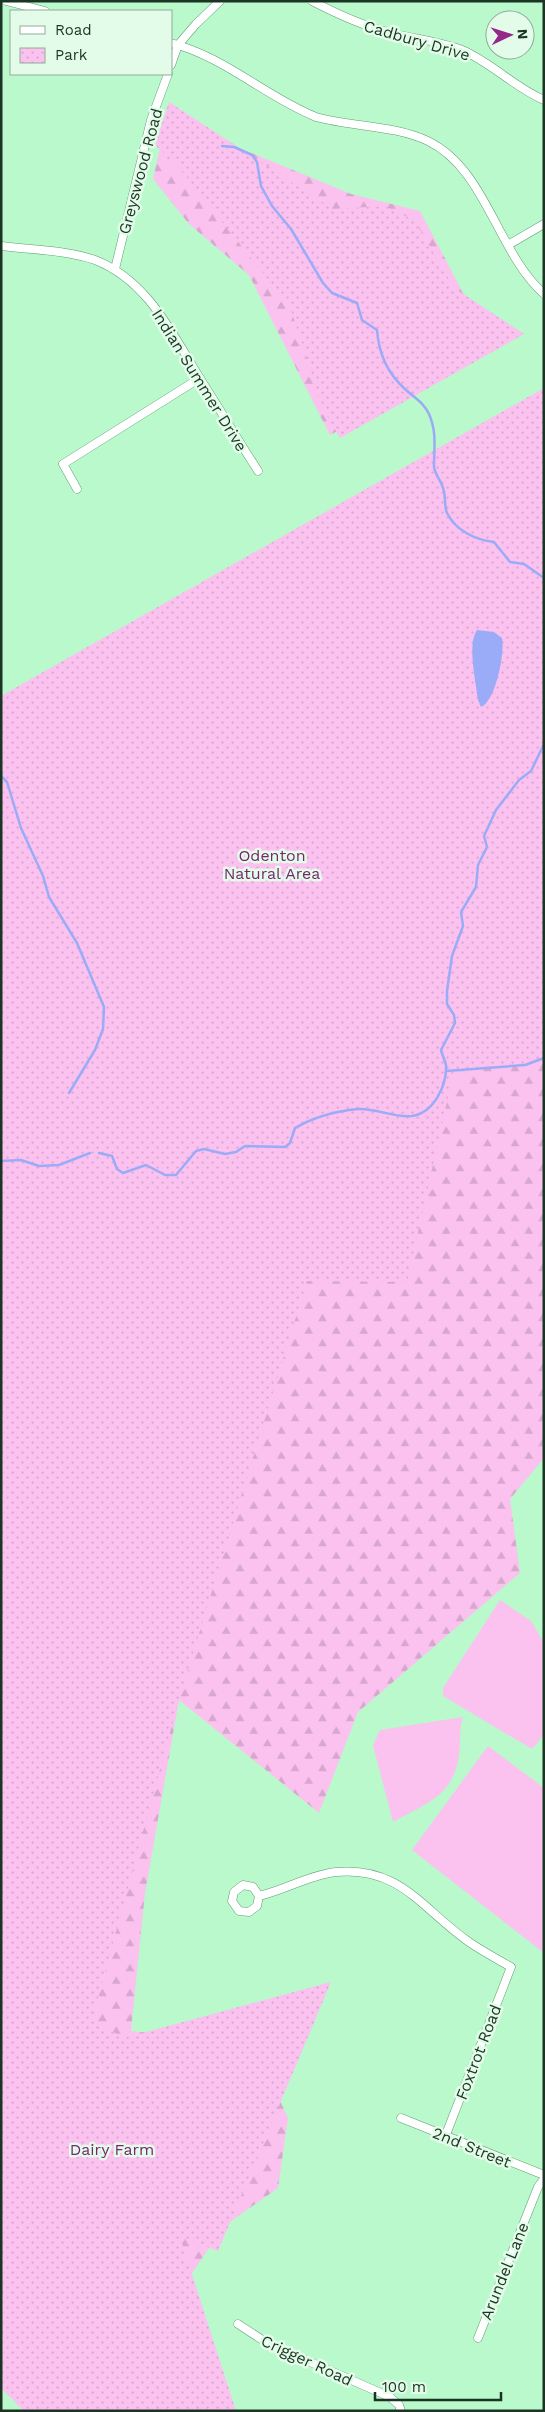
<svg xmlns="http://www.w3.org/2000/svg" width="545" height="2412" viewBox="0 0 545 2412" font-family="'Work Sans',sans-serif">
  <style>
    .green { fill: #fbc2f0 }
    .forest { fill: url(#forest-firs) }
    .park { fill: url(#park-dots) }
    .water { fill: #9aacf8 }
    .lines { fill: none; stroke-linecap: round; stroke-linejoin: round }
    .stream { stroke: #9aacf8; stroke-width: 2.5 }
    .street-casing { stroke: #619e74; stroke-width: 9 }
    .street { stroke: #fff; stroke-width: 8 }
    .labels { text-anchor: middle; stroke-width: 5; stroke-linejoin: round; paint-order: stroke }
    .street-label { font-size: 16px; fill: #1b3423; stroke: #e3fce9 }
    .park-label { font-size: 16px; fill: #78276e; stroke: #e3fce9 }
  </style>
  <defs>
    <pattern id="forest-firs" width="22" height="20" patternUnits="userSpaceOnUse" patternTransform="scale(1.25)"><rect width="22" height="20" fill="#fbc2f0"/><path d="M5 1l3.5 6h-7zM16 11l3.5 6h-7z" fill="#d7a7ce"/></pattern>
    <pattern id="park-dots" width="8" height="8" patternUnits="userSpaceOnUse" patternTransform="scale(1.25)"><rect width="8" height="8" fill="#fbc2f0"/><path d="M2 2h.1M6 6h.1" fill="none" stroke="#d7a7ce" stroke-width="1.8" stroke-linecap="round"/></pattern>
  </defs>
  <rect width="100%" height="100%" fill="#b9f9cb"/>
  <path class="green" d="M500,1600l31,21 13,22v92l-12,14 -89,-53v-8z
    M463,1717c-4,11 -2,26 -4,38 -5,41 -34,49 -66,67l-20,-77 7,-15z
    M488,1746l56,42v165l-132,-103z"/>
  <path class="forest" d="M167,118l184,76 69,17 72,137 -162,87 -81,-160 -60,-51 -36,-45z
    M544,396v1062l-34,41 10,74 -162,139 -39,101 -140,-113 -34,193 -14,138 78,8 49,14 30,65 -10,70 -54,38 -36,53 -29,132h-135l-23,-23v-1683z"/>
  <path class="park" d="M169,102l164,107 52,-3 30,15 39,67 70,46 -184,104 -16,-27 -34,-104 -113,-142 -22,-20z
    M544,388v670l-19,7 -71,5 -47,212 -100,-1 -128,418 -87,321 32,18 207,-56 -113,269 -38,-14 56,174h-210l-25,-27v-1688z"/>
  <path class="water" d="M477,630l17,2 8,6c3,14 -6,63 -21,69l-3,-7c-2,-18 -11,-56 -1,-70z"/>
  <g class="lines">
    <path class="stream" d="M222,146l12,1 18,8 5,7 4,24 11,20 19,23 32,54 9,10 25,10 5,17 15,10c2,24 10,43 29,60 9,8 18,13 23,24 8,18 5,34 5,53 1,8 7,13 9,21 3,7 1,19 4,25 9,18 29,27 47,29l16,20 14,2 20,14
      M1,776l6,6 14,46 22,48 6,21 28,46 27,64 -1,22 -8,21 -26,43
      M446,1071l79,-6 19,-7
      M99,1153l13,3 5,13 6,4 23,-8 19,10h11l20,-24 8,-2 21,5 11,-2 9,-6 40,1 5,-4 5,-15c19,-11 42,-17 63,-19 18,-1 36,9 54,7 22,-3 35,-31 34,-51 -1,-5 -4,-10 -5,-15l14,-27 -1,-8 -7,-11v-13l5,-35 11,-30 -2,-14 15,-25 2,-22 9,-18 -3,-11 12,-26 23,-30 12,-9 13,-27
      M1,1161l20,-1 18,6 20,-1 31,-12"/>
    <g class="street-casing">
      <path id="street" d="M6,1l39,10
        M312,1c25,13 51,25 79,32 24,6 48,8 71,17 30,13 52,37 82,50
        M171,43c54,14 95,54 145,74 36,10 78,8 112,24 58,28 69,111 116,153
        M171,65l7,-20 18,-21 24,-23
        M508,245l36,-21
        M1,246c31,4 65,4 94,14 52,20 77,73 104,117 20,31 39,63 59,94
        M115,269l36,-149 17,-46
        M77,489l-14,-25 137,-86
        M259,1896l-2,10 -8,6 -10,-1 -7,-10 2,-9 9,-7 10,2 6,9c26,-6 50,-21 77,-24 64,-6 86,37 133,70 13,9 28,17 42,25l-66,170
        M401,2118l143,57
        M238,2324l29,19 123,54 9,8 2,6
        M478,2338l60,-151 6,-8"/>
    </g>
    <use href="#street" class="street"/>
  </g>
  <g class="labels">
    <g class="street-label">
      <text transform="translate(417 40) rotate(16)" y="6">Cadbury Drive</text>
      <text transform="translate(140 171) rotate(-75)" y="6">Greyswood Road</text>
      <text transform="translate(200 380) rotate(58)" y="6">Indian Summer Drive</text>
      <text transform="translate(478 2052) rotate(-69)" y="6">Foxtrot Road</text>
      <text transform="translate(472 2147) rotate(22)" y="6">2nd Street</text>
      <text transform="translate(504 2271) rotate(-68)" y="6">Arundel Lane</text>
      <text transform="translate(307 2360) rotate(25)" y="6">Crigger Road</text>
    </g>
    <g class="park-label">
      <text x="272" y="861">Odenton<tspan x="272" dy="18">Natural Area</tspan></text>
      <text x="112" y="2155">Dairy Farm</text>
    </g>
  </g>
  <rect width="545" height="2412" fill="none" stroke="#1b3423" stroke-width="5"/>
  <rect x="10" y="10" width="162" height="65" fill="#e3fce9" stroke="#93ac9a"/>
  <rect x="20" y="26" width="25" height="8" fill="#ffffff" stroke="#93ac9a"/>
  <text x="55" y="35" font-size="15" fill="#1b3423">Road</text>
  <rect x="20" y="48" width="25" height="15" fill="url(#park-dots)" stroke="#93ac9a"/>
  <text x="55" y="60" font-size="15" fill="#1b3423">Park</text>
  <g transform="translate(510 35) rotate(86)"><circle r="24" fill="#e3fce9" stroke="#93ac9a"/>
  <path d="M0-4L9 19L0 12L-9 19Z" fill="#952888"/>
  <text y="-8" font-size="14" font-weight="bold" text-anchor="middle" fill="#1b3423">N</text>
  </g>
  <path d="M375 2392v8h126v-8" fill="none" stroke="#1b3423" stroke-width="2.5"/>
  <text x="382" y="2392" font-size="15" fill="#1b3423" stroke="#e3fce9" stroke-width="4" paint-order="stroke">100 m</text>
</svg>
